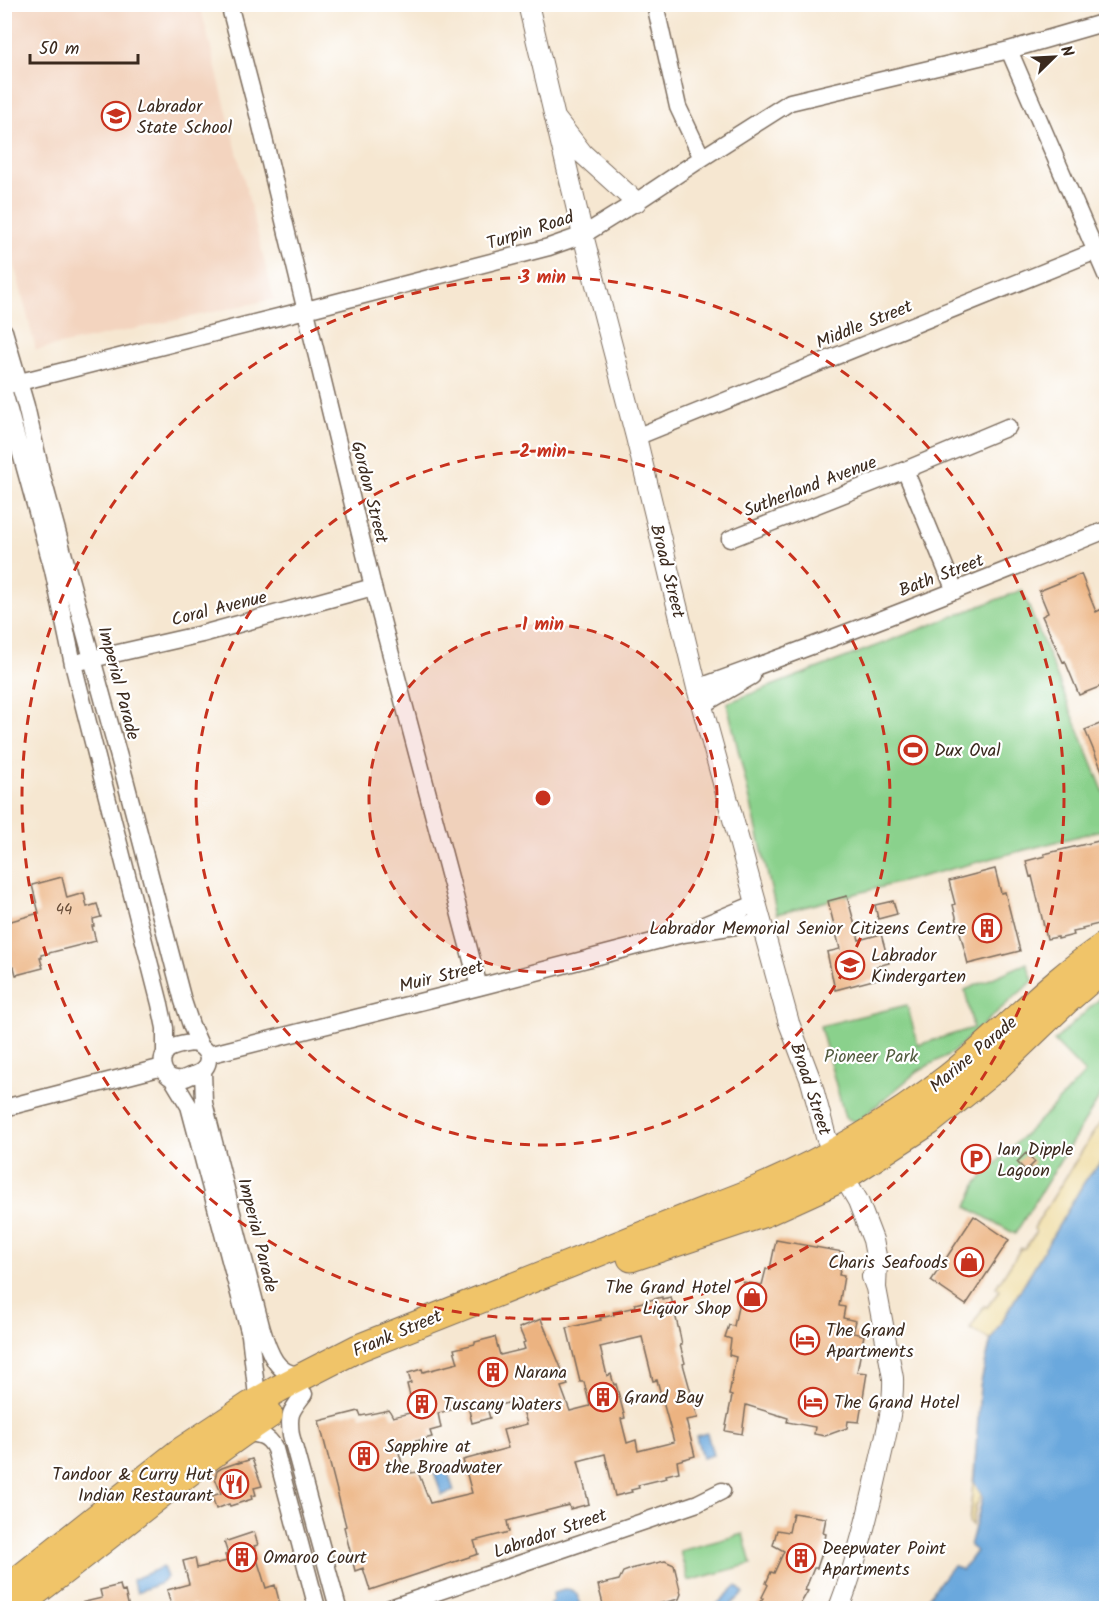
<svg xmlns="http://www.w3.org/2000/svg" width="1111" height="1613" viewBox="0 0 1111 1613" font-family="Kalam,sans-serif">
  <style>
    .built { fill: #f3d4bf }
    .green { fill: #8ad18c; stroke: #627e55; stroke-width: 1.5 }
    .sand { fill: #eeda9e; stroke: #94825e; stroke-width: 1.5 }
    .water { fill: #6ba8dd; stroke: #53697e; stroke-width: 1.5 }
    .building { fill: #ecb381; fill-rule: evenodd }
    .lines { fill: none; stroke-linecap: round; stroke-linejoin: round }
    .minor-casing { stroke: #7c6c5d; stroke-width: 19 }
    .tertiary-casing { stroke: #7c6c5d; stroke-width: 22 }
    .trunk-casing { stroke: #7c6c5d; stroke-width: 29 }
    .minor { stroke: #fff; stroke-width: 16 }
    .tertiary { stroke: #fff; stroke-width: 20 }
    .trunk { stroke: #f0c469; stroke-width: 27 }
    .ring { fill: none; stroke: #c8321e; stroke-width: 3; stroke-dasharray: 10 8 }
    .labels { text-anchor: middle; stroke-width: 4.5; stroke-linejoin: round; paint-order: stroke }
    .number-label { font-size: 15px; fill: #674c37 }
    .poi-label { font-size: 18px; fill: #3b2a1e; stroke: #fff; text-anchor: start }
    .street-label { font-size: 18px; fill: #3b2a1e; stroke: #fff }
    .park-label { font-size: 18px; fill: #535c3f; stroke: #fff }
    .centre { fill: #c8321e; stroke: #fff; stroke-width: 3 }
    .ring-label { font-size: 18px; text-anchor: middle; font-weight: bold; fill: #c8321e; stroke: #fff; stroke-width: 4.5; stroke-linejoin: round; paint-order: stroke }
  </style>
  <rect width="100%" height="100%" fill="#fff"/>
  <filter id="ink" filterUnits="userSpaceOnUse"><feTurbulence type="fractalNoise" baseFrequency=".0167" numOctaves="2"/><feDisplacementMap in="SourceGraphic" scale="12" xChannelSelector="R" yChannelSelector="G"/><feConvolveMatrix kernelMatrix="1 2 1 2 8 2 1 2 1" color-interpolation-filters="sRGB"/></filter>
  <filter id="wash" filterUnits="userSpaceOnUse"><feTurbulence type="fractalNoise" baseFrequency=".008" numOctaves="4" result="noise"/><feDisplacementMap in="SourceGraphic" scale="24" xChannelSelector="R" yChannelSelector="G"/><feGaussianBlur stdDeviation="1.35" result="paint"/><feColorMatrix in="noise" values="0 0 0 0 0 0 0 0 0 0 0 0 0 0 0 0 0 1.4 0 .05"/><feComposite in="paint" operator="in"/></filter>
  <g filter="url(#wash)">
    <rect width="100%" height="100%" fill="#f6e7d1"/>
    <path class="built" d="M4,5h196l74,294 -238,51 -31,-123z"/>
    <path class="green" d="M1022,590l84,208v31l-329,85 -50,-211z
      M1027,963l6,18 -36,31 -45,41 -34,18 -61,51 -12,-4 -25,-92 87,-21 11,40 55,-17 -8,-38z
      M1106,993v94l-91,147 -48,-27 10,-24 33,-34 40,-39 35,-37 -31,-32z
      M743,1534l8,30 -63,17 -8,-30z"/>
    <path class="sand" d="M1106,1115v41l-21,25 -94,158 23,94 -38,73 -4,20 -3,-3 8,-81 3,-56 11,-46 -21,-11 14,-23 3,1 13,-17 -4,-3 25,-39 1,1 3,-1 11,-15 -2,-5 58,-93z"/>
    <path class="water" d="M1106,1156v452h-186l33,-43 9,5 14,-19 -6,-5 13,-49 -9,-15 6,-96 11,-46 94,-159z
      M707,1433l6,22 -11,3 -6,-22z
      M445,1463l9,28 -12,4 -9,-25z
      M163,1567l4,10 -6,6 -24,9 -5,-12z
      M736,1586l8,7c-5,6 -13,8 -15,15h-16z
      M568,1589c10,2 11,10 12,19h-29l-1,-5 3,-2 -1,-5 1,-3z"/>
    <g id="blocks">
      <path class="building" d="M1081,574l15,38 6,-3 5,10v65l-28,11 -14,-34 -2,1 -21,-46 6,-3 -9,-22z
        M1107,721v59h-1l-21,-50z
        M1107,839v83l-25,6 1,2 -10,2 1,3 -16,4v-2l-11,2 -15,-63 -2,1 -4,-16 19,-5 -1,-2z
        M995,869l6,24 4,-1 15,59 -52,13 -15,-59 2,-1 -6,-23z
        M62,877l5,21 17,-5 3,14 10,-3 4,13 -8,2 1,7h-2l4,15 -55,14 1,3h-2l3,10 -27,7 -2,-8 -2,1 -8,-27v-18l35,-10 -7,-28z
        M847,896l12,44 22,-6 8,29 -15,4 3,12 -42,11 -8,-38 13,-3 -12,-48z
        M893,901l4,13 -19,5 -3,-14z
        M1026,1153l9,9 -9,9 -9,-9z
        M974,1216l35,24 -43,65 -35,-24z
        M776,1240l67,12 -4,23 5,1 -5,30 6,1 -2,11 13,3 -3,12 11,2 -7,37 10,1 -8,49 -11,-1 -1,7 -22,8 -11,-2 1,-7 -28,-5 1,-4 -42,-13 -4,29 -17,-3 7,-35 -3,-1 7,-38 -7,-2 2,-16 -6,-2 4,-12 5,1 9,-44 19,3 4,-16h4z
        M662,1297v2l9,-2 9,38 2,10h-2l5,18 -2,1 15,54 -12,2 9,36 -18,5 2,11 -13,3 1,3 -29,7 1,3 -8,2 1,2 -17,4 -10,-42 -27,7 11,43 -19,5 -1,-4 -62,16 2,11 -35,9 4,13 -108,36 -7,-22 -8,3 -11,-44 2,-1 -27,-105 40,-10 2,5 28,-6 4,7 21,-5 -7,-28 4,-1 -3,-10 14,-4 1,3 35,-9 -4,-14 21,-5v-2l20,-5 5,18 25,-6 -2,-6 2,-1 -6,-14 22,-9 27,66 -7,2 9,24 20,-5 -6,-24h-4l-13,-54 34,-8 -1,-2 14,-3 -1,-3 23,-5 -1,-3zM642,1337l11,44 4,-1 17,62 -36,9 -2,-11 -9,3 -6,-24 4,-1 -9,-34 -2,1 -3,-11 -4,2 -7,-29zM520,1400l7,24 -24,6 5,18 -45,12 9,33 -42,10 -12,-31 -7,1v-2l-6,2 -8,-27 35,-9 -2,-6 11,-3 -3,-15 30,-7 4,17 18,-5 -3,-10z
        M252,1459l10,27 -8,2 2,7 -5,1 1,3 -22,7 -1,-2 -13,5 -4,-13 9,-3 -6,-15 2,-7 5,-3 17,-6v1z
        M793,1513l33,5 -3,15 3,1 -3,16 -6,18h-3l-9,22 3,1 -10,17h-43l8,-10 -1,-1 6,-12 -2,-2 5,-11 3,1 10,-22 -11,-6 4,-15 12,2z
        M254,1532l4,13 -4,1 4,12 -1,1 9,29 9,-3 6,23h-86l-1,-4 -22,4 -5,-18 22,-6 -6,-23 12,-3 2,10 30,-7 -2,-6 3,-1 -4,-12z
        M665,1561l9,4 7,29 -2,5 -38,9h-37l-6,-23 21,-5 4,-8 11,-4z
        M120,1585l2,7 3,-1 4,17h-53v-4l26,-6 -2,-8z"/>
    </g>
  </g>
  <g filter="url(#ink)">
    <use href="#blocks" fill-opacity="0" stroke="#7c6c5d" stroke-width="1.5"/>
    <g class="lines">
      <g class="minor-casing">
        <path id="minor" d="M229,4l31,118 113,465 106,400
          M655,4l23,103 24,51
          M1009,50l97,225
          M4,331l22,75 16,70 83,303 58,222 8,24 9,20
          M4,386l302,-76 243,-63 34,-12 53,-33 66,-44 88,-56 219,-52 97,-28
          M4,392l49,178 20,94 87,340 5,24v25
          M636,437l470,-190
          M905,470l50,121
          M730,539l175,-69 103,-43
          M83,661l119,-27 171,-47
          M697,688c138,-49 274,-103 409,-158
          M702,705l50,-29
          M704,925l53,-22
          M192,1043c13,2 22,17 11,27 -4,4 -9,5 -13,6 -4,2 -10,4 -14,3 -15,-2 -18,-22 -7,-30 7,-4 16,-5 23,-6z
          M208,1055l271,-68 204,-53 79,-12
          M203,1071l1,32 57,223c6,20 15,55 44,47
          M172,1078l17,28 61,229 7,61 -8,10
          M4,1108l159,-41
          M304,1394c-13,17 -16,19 -13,41l47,173
          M241,1434c16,-1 27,0 34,15l42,159
          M390,1608l308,-105 24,-12"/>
      </g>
      <g class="tertiary-casing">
        <path id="tertiary" d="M528,4l27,114 28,36 53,48
          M555,118l28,117 53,202 61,251 92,335 22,58 15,56 18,40 14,24 15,39 4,21 -1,27
          M839,1608c18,-47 30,-98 41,-147 6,-27 14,-55 13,-83l-17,-90 -4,-11"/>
      </g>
      <g class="trunk-casing">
        <path id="trunk" d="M631,1258l134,-45 79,-36 85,-55 40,-32 27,-22 71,-68 39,-34
          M4,1591l174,-138 71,-47 29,-17 80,-41 353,-140c87,-32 165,-74 238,-131 54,-43 100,-94 157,-132
          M14,1608c86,-62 166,-134 255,-193"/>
      </g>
      <use href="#minor" class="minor"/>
      <use href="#tertiary" class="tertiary"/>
      <use href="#trunk" class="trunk"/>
    </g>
  </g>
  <circle cx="543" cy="798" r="174" fill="#c8321e" fill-opacity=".12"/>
  <g class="ring">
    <circle cx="543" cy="798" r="174"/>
    <circle cx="543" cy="798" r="347"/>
    <circle cx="543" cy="798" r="521"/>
  </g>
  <defs>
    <g id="school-ring" transform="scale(1.5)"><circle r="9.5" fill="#fff" stroke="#c8321e" stroke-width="1.5"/><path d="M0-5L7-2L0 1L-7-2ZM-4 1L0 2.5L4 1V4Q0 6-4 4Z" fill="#c8321e"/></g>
    <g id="stadium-ring" transform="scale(1.5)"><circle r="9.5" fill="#fff" stroke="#c8321e" stroke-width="1.5"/><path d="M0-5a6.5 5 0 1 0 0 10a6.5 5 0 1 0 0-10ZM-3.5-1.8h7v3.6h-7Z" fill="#c8321e"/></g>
    <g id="building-ring" transform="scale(1.5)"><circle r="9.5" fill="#fff" stroke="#c8321e" stroke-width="1.5"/><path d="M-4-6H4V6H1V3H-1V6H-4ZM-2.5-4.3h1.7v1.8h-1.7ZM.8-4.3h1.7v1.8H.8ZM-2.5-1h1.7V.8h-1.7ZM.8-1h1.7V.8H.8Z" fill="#c8321e"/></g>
    <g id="parking-ring" transform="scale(1.5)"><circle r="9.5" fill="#fff" stroke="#c8321e" stroke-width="1.5"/><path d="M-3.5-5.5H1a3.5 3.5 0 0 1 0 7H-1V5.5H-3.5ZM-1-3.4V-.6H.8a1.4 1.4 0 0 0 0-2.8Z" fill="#c8321e"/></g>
    <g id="shop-ring" transform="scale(1.5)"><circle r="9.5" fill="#fff" stroke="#c8321e" stroke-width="1.5"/><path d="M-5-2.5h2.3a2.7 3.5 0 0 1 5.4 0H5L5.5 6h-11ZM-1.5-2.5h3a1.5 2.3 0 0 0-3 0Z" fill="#c8321e"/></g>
    <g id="hotel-ring" transform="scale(1.5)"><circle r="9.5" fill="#fff" stroke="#c8321e" stroke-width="1.5"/><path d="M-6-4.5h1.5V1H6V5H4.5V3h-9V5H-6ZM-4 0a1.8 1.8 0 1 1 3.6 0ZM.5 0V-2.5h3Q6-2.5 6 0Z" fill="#c8321e"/></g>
    <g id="restaurant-ring" transform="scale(1.5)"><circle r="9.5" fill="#fff" stroke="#c8321e" stroke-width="1.5"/><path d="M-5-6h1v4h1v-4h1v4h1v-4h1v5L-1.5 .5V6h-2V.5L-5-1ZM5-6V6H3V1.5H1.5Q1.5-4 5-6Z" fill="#c8321e"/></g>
  </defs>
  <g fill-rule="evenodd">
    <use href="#school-ring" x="116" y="116"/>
    <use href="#stadium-ring" x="913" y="750"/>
    <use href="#building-ring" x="987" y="928"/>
    <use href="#school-ring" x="850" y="965"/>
    <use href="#parking-ring" x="976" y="1159"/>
    <use href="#shop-ring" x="969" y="1262"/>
    <use href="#shop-ring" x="752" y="1297"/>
    <use href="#hotel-ring" x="805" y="1340"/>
    <use href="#building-ring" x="493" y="1372"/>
    <use href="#building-ring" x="603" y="1397"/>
    <use href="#hotel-ring" x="813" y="1402"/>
    <use href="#building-ring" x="422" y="1404"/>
    <use href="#building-ring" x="364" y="1456"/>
    <use href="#restaurant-ring" x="234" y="1484"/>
    <use href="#building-ring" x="242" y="1557"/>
    <use href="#building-ring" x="801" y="1558"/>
  </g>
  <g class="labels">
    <g class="number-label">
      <text x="64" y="914">44</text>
    </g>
    <g class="poi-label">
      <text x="137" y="112">Labrador<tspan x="137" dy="21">State School</tspan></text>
      <text x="934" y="756">Dux Oval</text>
      <text x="966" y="934" text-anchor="end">Labrador Memorial Senior Citizens Centre</text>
      <text x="871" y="961">Labrador<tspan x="871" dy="21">Kindergarten</tspan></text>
      <text x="997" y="1155">Ian Dipple<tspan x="997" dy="21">Lagoon</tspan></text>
      <text x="948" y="1268" text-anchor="end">Charis Seafoods</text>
      <text x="731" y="1293" text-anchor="end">The Grand Hotel<tspan x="731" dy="21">Liquor Shop</tspan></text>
      <text x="826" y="1336">The Grand<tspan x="826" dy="21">Apartments</tspan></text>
      <text x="514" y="1378">Narana</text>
      <text x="624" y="1403">Grand Bay</text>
      <text x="834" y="1408">The Grand Hotel</text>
      <text x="443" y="1410">Tuscany Waters</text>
      <text x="385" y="1452">Sapphire at<tspan x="385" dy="21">the Broadwater</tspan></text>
      <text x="213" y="1480" text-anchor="end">Tandoor &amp; Curry Hut<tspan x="213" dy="21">Indian Restaurant</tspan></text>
      <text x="822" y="1554">Deepwater Point<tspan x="822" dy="21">Apartments</tspan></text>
      <text x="263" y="1563">Omaroo Court</text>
    </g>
    <g class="street-label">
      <text transform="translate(530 230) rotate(-18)" y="6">Turpin Road</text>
      <text transform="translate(864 324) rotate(-22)" y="6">Middle Street</text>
      <text transform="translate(810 486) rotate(-21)" y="6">Sutherland Avenue</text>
      <text transform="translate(370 492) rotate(76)" y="6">Gordon Street</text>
      <text transform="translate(668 571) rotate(76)" y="6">Broad Street</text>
      <text transform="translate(941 575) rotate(-21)" y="6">Bath Street</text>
      <text transform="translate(219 608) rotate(-14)" y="6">Coral Avenue</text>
      <text transform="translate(119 683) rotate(75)" y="6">Imperial Parade</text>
      <text transform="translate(441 976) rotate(-14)" y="6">Muir Street</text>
      <text transform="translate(973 1054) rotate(-40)" y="6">Marine Parade</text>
      <text transform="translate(811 1089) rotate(72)" y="6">Broad Street</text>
      <text transform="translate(258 1235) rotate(76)" y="6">Imperial Parade</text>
      <text transform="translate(397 1333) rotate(-23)" y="6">Frank Street</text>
      <text transform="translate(550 1533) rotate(-19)" y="6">Labrador Street</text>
    </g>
    <g class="park-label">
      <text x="871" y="1062">Pioneer Park</text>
    </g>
  </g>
  <circle cx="543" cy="798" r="9" class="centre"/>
  <g class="ring-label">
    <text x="543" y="283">3 min</text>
    <text x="543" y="457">2 min</text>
    <text x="543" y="630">1 min</text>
  </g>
  <rect width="1111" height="1613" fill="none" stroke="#fff" stroke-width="24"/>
  <g transform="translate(1054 57) rotate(66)" stroke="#ffffff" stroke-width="4.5" paint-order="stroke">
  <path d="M0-4.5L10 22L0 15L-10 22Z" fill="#3b2a1e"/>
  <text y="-9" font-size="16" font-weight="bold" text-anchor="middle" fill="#3b2a1e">N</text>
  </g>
  <path d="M30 54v9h108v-9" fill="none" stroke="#3b2a1e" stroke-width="3"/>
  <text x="39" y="54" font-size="18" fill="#3b2a1e" stroke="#ffffff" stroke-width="4.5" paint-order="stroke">50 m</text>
</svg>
